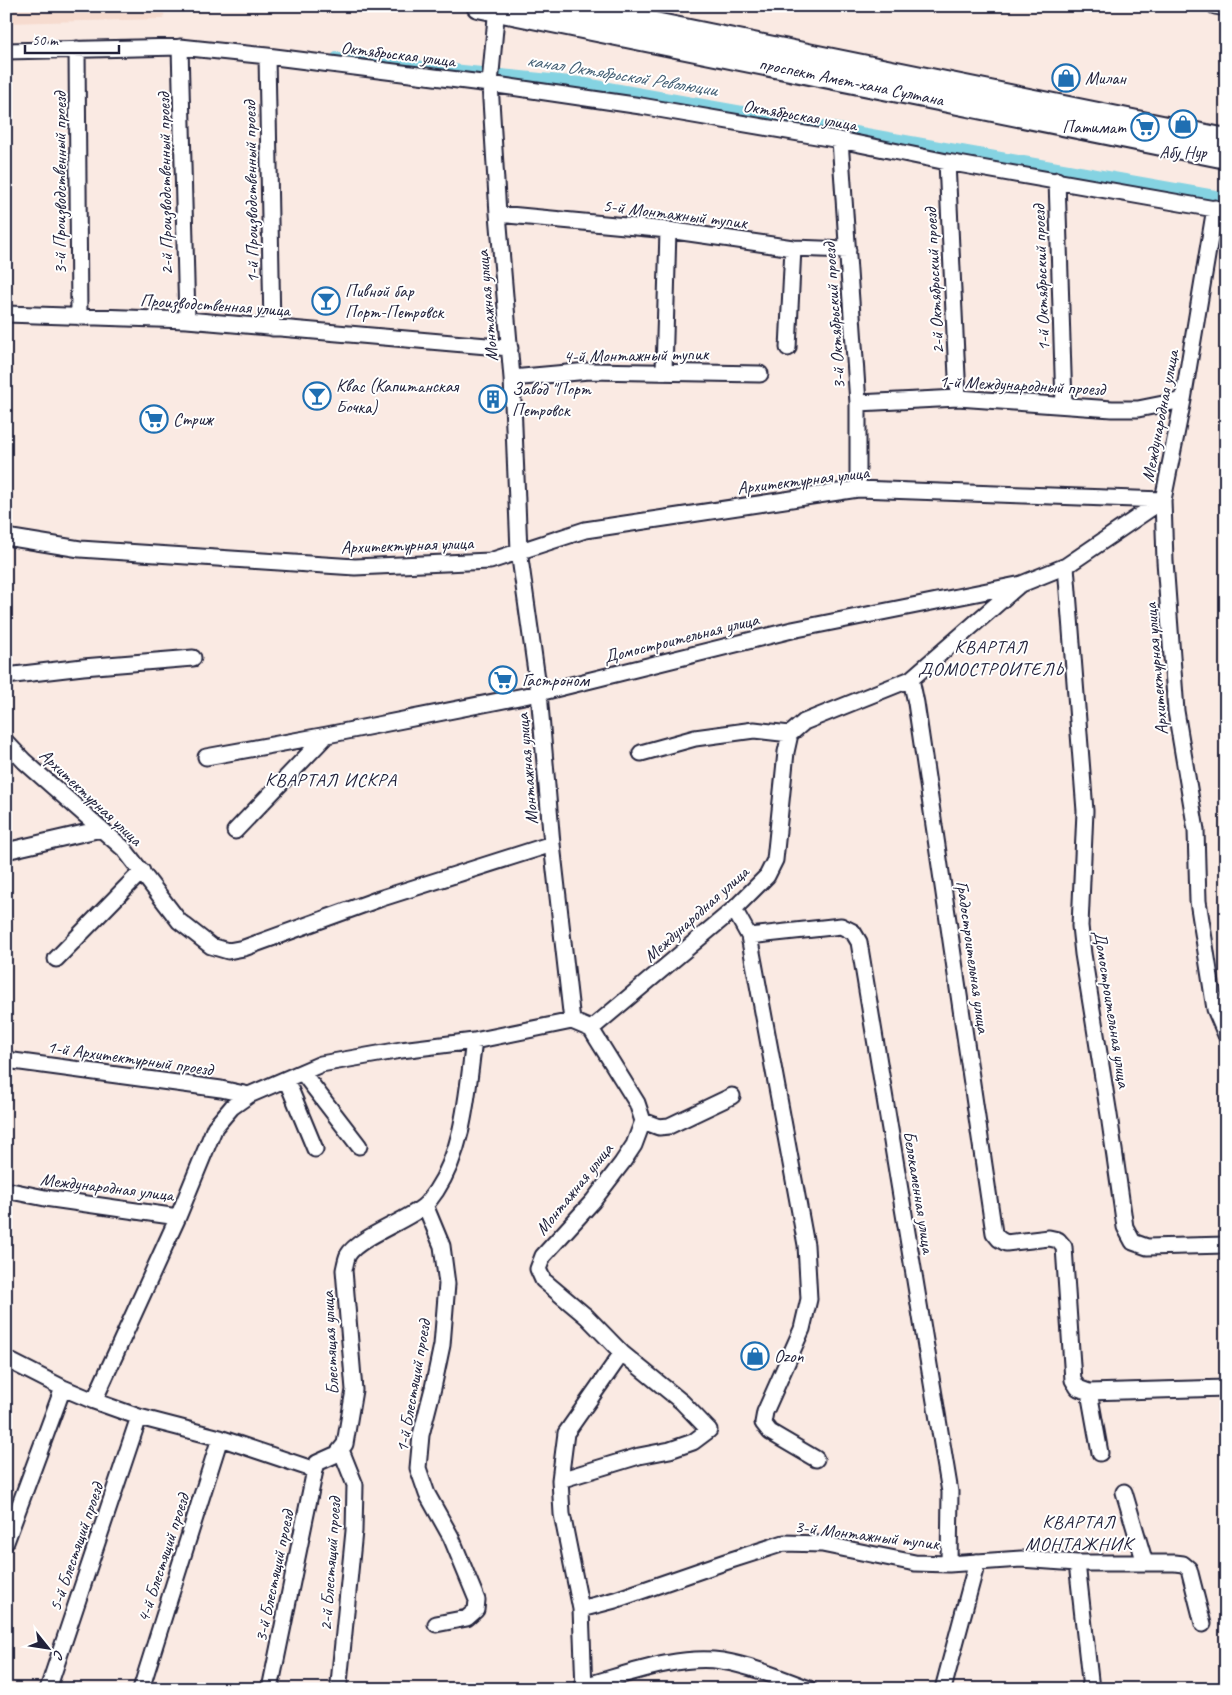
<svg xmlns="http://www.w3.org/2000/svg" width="1232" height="1695" viewBox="0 0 1232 1695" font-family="Caveat,sans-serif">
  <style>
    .built { fill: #f6dbcf }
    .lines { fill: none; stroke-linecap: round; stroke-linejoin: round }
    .canal { stroke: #85d3e2; stroke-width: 12 }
    .street-casing { stroke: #22223b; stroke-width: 19 }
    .primary-casing { stroke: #22223b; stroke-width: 26 }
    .street { stroke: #fff; stroke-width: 15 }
    .primary { stroke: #fff; stroke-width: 22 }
    .labels { text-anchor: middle; stroke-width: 4; stroke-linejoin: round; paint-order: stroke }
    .street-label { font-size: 18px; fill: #22223b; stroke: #fff }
    .poi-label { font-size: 18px; fill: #22223b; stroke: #fff; text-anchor: start }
    .water-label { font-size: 19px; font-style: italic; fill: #456075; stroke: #fff }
    .neighbourhood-label { font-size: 19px; letter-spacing: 1px; fill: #22223b; stroke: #fff }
  </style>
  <rect width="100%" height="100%" fill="#faeae3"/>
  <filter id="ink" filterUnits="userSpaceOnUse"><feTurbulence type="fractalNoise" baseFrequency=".02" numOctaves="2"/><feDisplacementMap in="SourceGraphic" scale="10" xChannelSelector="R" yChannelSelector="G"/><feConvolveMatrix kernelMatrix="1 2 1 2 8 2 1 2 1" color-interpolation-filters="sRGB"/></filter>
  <g filter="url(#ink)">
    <path class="built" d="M6,6h160l-3,13 -157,4z"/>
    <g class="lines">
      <path class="canal" d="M337,58l243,25 646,115"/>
      <g class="street-casing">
        <path id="street" d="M497,6l-7,78 8,130 14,164 7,173 20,142 13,151 20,177 19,8 46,74 6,18 -9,24 -12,18 -29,38 -50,55 -5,13 5,11 44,37 35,36 -56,80 -6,47 2,34 19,95 3,80
          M1215,6l11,2
          M180,47l7,273
          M77,49l2,268
          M6,51l174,-4 87,9 223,28 151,22 199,34 107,22 279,49
          M267,56l5,272
          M840,140l18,263v86
          M947,162l11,236
          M1057,180l7,225
          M498,214l170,16 125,18 55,2
          M6,314l181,6 323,28
          M788,348l5,-100
          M664,372l4,-142
          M512,378l77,-7 171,3
          M858,403l100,-5 154,11h26l45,-9
          M6,537l74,12 275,18 135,-6 95,-31 273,-41 305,11 2,61 11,150 20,119 2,71 17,108 11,26
          M1066,566l19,245 -5,115 3,28 26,161 16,112 8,15 14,5 79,-2
          M6,676l77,-9 110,-9
          M911,679l5,24 78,530 5,6 7,4 43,-5 9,2 6,7 9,133 5,8 11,4 137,-4
          M6,742l18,19 100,88 55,72 32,25 17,5 16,-3 135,-49 173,-55
          M641,753l54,-15 59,-8 36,4
          M206,757l121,-22 212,-42 253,-63 225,-45
          M235,831l92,-96
          M6,851l95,-22
          M734,909l15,27 57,309 3,54 -7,30 -37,83 -2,11 7,9 46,27
          M749,936l92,-10 12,6 6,10 91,550 -1,72
          M56,959l86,-88
          M591,1029l143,-120 33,-33 8,-16 11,-108 4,-18 14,-12 107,-43 108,-94 47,-19 97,-66 20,-100 32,-192
          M6,1060l215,29 28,6
          M302,1072l57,74
          M286,1079l29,70
          M643,1121l16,6 10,-1 63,-30
          M6,1190l39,8 133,19 37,-90 17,-20 17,-12 72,-31 80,-14 73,-9 98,-20
          M425,1205l17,41 5,38 -5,61 -9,43 -12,47 -3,33 9,26 24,43 26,63 -1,10 -9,8 -31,6
          M6,1359l57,29 31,13 45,16 81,21 95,32 2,-7 20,-9 8,-10 9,-54 -10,-120c1,-4 2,-11 4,-15 10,-17 58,-34 76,-49 5,-4 8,-10 12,-15 29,-44 31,-100 38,-150
          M1089,1392l11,61
          M94,1401l84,-184
          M560,1480l79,-24 31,-6 23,-8 16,-12 -27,-28 -60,-49
          M1124,1492l21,71
          M6,1542l57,-154
          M1077,1563l14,126
          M581,1609l34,-9 110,-38 59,-19 38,1 93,19 34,1 72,-5 56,4h98l8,1 6,5 14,55
          M339,1683l15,-152 1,-46 -14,-35
          M584,1686c41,-11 95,-32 138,-25 30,5 58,17 87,28
          M48,1689l91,-272
          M141,1689l79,-251
          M270,1689l45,-219
          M943,1689l34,-127"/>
      </g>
      <g class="primary-casing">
        <g id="primary">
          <path id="s1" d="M478,6l748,151"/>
          <path d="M566,6l660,134"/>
        </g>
      </g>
      <use href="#street" class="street"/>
      <use href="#primary" class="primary"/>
    </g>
  </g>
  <defs>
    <g id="shop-ring" transform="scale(1.4375)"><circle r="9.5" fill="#fff" stroke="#1f6fb2" stroke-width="1.5"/><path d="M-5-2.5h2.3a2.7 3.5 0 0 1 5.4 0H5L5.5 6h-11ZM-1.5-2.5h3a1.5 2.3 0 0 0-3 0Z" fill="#1f6fb2"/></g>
    <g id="supermarket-ring" transform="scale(1.4375)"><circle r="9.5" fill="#fff" stroke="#1f6fb2" stroke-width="1.5"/><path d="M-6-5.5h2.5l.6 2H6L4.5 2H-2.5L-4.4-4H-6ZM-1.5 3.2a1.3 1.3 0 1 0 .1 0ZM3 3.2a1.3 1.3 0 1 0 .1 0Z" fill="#1f6fb2"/></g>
    <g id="bar-ring" transform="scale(1.4375)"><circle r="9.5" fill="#fff" stroke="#1f6fb2" stroke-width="1.5"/><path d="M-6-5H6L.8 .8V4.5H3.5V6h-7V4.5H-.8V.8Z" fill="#1f6fb2"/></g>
    <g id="building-ring" transform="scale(1.4375)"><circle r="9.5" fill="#fff" stroke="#1f6fb2" stroke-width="1.5"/><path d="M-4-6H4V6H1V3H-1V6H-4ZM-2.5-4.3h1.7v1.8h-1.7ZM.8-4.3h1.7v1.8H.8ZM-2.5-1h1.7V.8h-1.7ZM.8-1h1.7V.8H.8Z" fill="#1f6fb2"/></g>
  </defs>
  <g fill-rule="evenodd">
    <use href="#shop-ring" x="1066" y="78"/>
    <use href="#shop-ring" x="1183" y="124"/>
    <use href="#supermarket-ring" x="1145" y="127"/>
    <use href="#bar-ring" x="326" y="301"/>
    <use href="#bar-ring" x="317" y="396"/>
    <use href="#building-ring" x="493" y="399"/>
    <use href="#supermarket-ring" x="154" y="419"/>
    <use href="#supermarket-ring" x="503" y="680"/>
    <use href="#shop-ring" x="755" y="1356"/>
  </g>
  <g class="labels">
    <g class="street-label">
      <text transform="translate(398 54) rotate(7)" y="6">Октябрьская улица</text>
      <text dy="6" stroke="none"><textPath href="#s1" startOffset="381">проспект Амет-хана Султана</textPath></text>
      <text transform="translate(800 115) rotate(10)" y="6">Октябрьская улица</text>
      <text transform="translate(60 183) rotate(-90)" y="6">3-й Производственный проезд</text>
      <text transform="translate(165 184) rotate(-91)" y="6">2-й Производственный проезд</text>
      <text transform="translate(251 192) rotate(-91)" y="6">1-й Производственный проезд</text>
      <text transform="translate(675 214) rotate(7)" y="6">5-й Монтажный тупик</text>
      <text transform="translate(1041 278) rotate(-92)" y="6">1-й Октябрьский проезд</text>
      <text transform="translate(934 281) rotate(-93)" y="6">2-й Октябрьский проезд</text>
      <text transform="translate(215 305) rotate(4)" y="6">Производственная улица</text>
      <text transform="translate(487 306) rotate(-95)" y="6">Монтажная улица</text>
      <text transform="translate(834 316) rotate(-94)" y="6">3-й Октябрьский проезд</text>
      <text transform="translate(636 355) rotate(-1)" y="6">4-й Монтажный тупик</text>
      <text transform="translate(1022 385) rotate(3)" y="6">1-й Международный проезд</text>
      <text transform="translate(1160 416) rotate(-79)" y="6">Международная улица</text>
      <text transform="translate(803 480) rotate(-7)" y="6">Архитектурная улица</text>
      <text transform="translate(407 545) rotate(-2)" y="6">Архитектурная улица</text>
      <text transform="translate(681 638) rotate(-14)" y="6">Домостроительная улица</text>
      <text transform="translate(1156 669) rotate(-95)" y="6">Архитектурная улица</text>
      <text transform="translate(527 769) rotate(-95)" y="6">Монтажная улица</text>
      <text transform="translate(91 797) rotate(43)" y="6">Архитектурная улица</text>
      <text transform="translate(696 914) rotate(-42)" y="6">Международная улица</text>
      <text transform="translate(973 957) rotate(82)" y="6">Градостроительная улица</text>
      <text transform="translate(1112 1009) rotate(81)" y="6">Домостроительная улица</text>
      <text transform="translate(130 1058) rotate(8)" y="6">1-й Архитектурный проезд</text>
      <text transform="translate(107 1187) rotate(7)" y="6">Международная улица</text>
      <text transform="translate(574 1189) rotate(-51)" y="6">Монтажная улица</text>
      <text transform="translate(919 1192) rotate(81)" y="6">Белокаменная улица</text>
      <text transform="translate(330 1343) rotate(-93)" y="6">Блестящая улица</text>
      <text transform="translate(413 1386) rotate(-80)" y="6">1-й Блестящий проезд</text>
      <text transform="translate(867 1535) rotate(7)" y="6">3-й Монтажный тупик</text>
      <text transform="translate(76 1547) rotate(-71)" y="6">5-й Блестящий проезд</text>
      <text transform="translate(163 1558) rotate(-72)" y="6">4-й Блестящий проезд</text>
      <text transform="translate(330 1564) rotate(-86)" y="6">2-й Блестящий проезд</text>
      <text transform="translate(274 1576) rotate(-78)" y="6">3-й Блестящий проезд</text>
    </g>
    <g class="poi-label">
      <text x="1085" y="84">Милан</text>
      <text x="1126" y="133" text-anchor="end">Патимат</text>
      <text x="1183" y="158" text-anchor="middle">Абу Нур</text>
      <text x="345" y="297">Пивной бар<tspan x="345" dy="21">Порт-Петровск</tspan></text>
      <text x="336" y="392">Квас (Капитанская<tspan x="336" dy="21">Бочка)</tspan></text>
      <text x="512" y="395">Завод "Порт<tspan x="512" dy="21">Петровск</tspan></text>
      <text x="173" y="425">Стриж</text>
      <text x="522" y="686">Гастроном</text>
      <text x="774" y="1362">Ozon</text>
    </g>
    <g class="water-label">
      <text transform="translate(622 74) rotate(9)" y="7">канал Октябрьской Революции</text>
    </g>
    <g class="neighbourhood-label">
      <text x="991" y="653">КВАРТАЛ<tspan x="991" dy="22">ДОМОСТРОИТЕЛЬ</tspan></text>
      <text x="331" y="786">КВАРТАЛ ИСКРА</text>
      <text x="1079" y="1528">КВАРТАЛ<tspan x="1079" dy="22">МОНТАЖНИК</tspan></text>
    </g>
  </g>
  <rect width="1232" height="1695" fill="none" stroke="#fff" stroke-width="25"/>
  <rect x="12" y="12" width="1207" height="1670" fill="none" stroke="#22223b" stroke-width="2" filter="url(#ink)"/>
  <g transform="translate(48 1648) rotate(120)" stroke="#ffffff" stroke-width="4" paint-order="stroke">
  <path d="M0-4L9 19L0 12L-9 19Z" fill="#22223b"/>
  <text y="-8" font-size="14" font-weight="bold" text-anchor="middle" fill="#22223b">С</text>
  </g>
  <path d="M25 45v8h94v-8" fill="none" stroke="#22223b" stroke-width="2.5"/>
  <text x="32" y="45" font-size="15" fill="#22223b" stroke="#ffffff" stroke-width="4" paint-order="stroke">50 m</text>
</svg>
